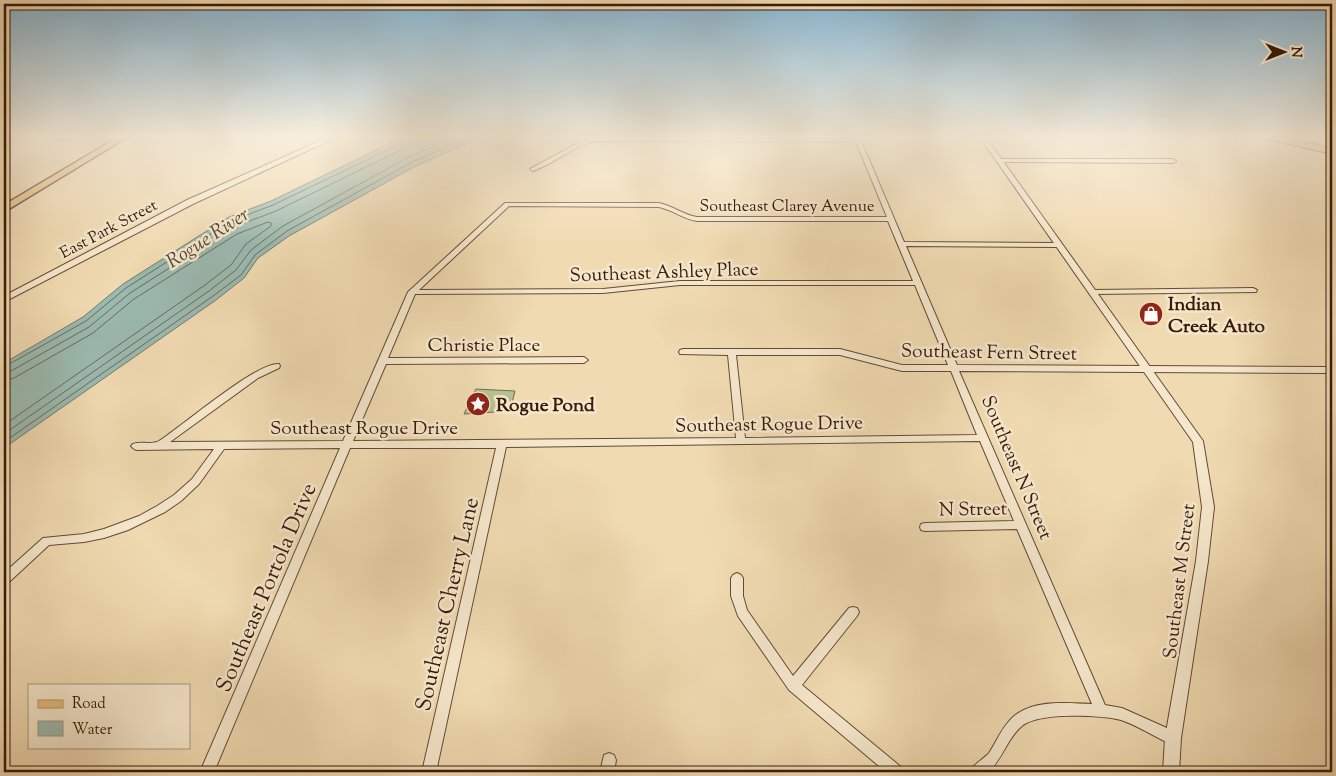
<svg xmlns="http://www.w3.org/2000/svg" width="1336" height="776" viewBox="0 0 1336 776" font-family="'Sorts Mill Goudy',serif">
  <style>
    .green { fill: #b4c18f; stroke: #766e4c }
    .water { fill: #9bbab0; stroke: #737a6e }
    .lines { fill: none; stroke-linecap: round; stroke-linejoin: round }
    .shore { stroke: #696a5d; stroke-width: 1 }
    .minor-casing { stroke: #654a34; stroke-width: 2 }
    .tertiary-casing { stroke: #654a34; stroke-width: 2 }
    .primary-casing { stroke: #371a0a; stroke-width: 3 }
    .trunk-casing { stroke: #371a0a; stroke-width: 2 }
    .minor { fill: #f5e7cc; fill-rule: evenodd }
    .tertiary { fill: #f5e7cc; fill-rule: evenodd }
    .primary { fill: #e8bd78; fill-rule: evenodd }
    .trunk { fill: #e8bd78; fill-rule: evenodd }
    .labels { text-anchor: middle; stroke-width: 5; stroke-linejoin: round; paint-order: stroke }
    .far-street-label { font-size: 16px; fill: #371a0a; stroke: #f5e7cc }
    .street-label { font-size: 19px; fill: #371a0a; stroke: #f5e7cc }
    .poi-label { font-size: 19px; font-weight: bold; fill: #371a0a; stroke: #f5e7cc; text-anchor: start }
    .water-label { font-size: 20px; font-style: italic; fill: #554a3c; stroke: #f5e7cc }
    .near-street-label { font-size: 22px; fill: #371a0a; stroke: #f5e7cc }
  </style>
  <rect width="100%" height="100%" fill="#f0dab1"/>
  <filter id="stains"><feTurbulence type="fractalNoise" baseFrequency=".004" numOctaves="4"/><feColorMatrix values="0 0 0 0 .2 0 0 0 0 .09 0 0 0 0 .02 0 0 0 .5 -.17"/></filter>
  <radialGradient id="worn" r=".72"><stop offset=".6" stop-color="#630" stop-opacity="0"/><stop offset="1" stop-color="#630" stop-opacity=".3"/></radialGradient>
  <path class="green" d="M476,389l39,2 -5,20 -46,3z"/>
  <path class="water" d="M405,136h86l-18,5 -59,26 -125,69 -31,22 -14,20 -28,22 -212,148v-85l79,-46 40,-33 106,-67 42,-16z"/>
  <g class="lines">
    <path class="shore" d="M4,367l82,-46 40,-33 105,-67 42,-16 129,-62 3,-7
      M4,373l7,-2 78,-44 41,-34 104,-66 42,-16 129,-63 5,-5 2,-7
      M4,381l10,-3 79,-45 41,-34 103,-65 31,-12 3,1v3l-25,18 -15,21 -26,20 -201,140
      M4,434l205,-143 27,-21 15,-20 32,-24 126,-69 47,-21
      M4,442l209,-146 28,-21 14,-20 32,-24 125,-69 60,-26"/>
    <g class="minor-casing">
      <path id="minor" d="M4,136h117l3,2 -3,2h-117z
        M853,136h6l45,106 155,1 3,2 -3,2 -153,-1 51,119 368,2 4,3 -4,3 -366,-2 146,334 17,3 56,25 2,5 -2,5 -5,2c-17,-7 -36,-20 -52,-25 -21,-5 -82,-8 -99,6 -15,12 -19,33 -34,46h-18c3,-8 13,-12 19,-19 8,-12 13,-26 24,-36 20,-18 54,-14 79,-13l-75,-175 -92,2 -4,-1 -1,-3 1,-3 4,-1 89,-2 -34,-80 -474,6 -70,325h-14l74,-324h-146l-136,324h-14l140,-324 -116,1 -25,35 -18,17 -16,11 -37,18 -24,8 -20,4 -35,3 -41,38 -4,2v-12l39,-35 41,-4 20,-5 35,-13 18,-10 17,-11 18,-16 22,-30 -78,1 -3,-2 -2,-2 2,-2c8,-3 19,1 26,-3 22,-14 99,-80 120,-77l1,2 -1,2 -21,10 -88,64 173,-1 65,-149 97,-89h154c14,3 25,12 38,14h190l-31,-75 -260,-1c-23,5 -41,22 -63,30l-3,-2 48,-26 18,-6 258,1zM509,206l150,1c14,3 24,12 38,14h191l25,60h-233l-77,8 -184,1zM680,285h235l33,80h-46l-62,-16h-157l-3,1 -1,2 1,2 48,1 8,83 -383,3 33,-77 198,-1 4,-3 -4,-3 -196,1 27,-64 188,-1zM736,355h104l62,16h49l26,64 -232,3z
        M1001,159h172l3,2 -3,2 -174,-1v-2z
        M1253,288l4,2 -1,2 -162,2 -4,-2 4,-2z
        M737,573l4,2 2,3v18l4,14 46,66 56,-68 4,-1 4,1 2,4 -2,4 -55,69 99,82 2,5h-17l-97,-82 -51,-74 -7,-20v-18l2,-3z
        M609,753l5,2 2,5 -2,12h-14l4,-17z"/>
    </g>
    <g class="tertiary-casing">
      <path id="tertiary" d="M331,136h8l-146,68 -189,98v-6l183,-96z
        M979,136h6l218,305 11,66 -6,54 -27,177 -2,34h-16l2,-34 31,-177 6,-54 -9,-65z"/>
    </g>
    <g class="primary-casing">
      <path id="primary" d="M120,136h9l-125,76v-7z"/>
    </g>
    <g class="trunk-casing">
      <path id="trunk" d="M1261,136h15l56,12v6l-70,-16z"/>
    </g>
    <use href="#minor" class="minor"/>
    <use href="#tertiary" class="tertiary"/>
    <use href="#primary" class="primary"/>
    <use href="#trunk" class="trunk"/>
  </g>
  <linearGradient id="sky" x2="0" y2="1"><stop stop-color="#89b6d2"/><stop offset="0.56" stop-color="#f8eedc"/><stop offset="1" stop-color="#f8eedc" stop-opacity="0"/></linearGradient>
  <rect width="1336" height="244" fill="url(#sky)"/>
  <defs>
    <g id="shop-disc" transform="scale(1.25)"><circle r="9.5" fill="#8f2418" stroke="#f5e7cc"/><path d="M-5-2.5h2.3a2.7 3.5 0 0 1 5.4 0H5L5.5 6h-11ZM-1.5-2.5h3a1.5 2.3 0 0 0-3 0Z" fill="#fff"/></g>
    <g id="sight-disc" transform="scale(1.25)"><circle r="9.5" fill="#8f2418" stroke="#f5e7cc"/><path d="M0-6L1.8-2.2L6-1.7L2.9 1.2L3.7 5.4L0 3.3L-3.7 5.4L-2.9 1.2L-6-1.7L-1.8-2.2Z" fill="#fff"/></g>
  </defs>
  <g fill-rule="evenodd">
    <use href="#shop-disc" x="1151" y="314"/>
    <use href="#sight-disc" x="478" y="404"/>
  </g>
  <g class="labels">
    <g class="far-street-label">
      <text x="787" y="211">Southeast Clarey Avenue</text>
      <text transform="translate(108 228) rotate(-28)" y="6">East Park Street</text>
    </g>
    <g class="street-label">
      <text transform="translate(664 271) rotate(-2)" y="7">Southeast Ashley Place</text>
      <text x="484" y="351">Christie Place</text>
      <text transform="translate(989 351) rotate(1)" y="7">Southeast Fern Street</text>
      <text transform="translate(769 423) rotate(-1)" y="7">Southeast Rogue Drive</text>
      <text x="364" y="434">Southeast Rogue Drive</text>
      <text transform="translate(1018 467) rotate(67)" y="7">Southeast N Street</text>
      <text transform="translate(973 508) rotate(-1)" y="7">N Street</text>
      <text transform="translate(1178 581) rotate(-83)" y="7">Southeast M Street</text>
    </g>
    <g class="poi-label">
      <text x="1168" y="310">Indian<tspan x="1168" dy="22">Creek Auto</tspan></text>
      <text x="496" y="411">Rogue Pond</text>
    </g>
    <g class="water-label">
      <text transform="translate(207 237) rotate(-33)" y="7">Rogue River</text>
    </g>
    <g class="near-street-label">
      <text transform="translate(265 587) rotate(-67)" y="8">Southeast Portola Drive</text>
      <text transform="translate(446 604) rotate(-77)" y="8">Southeast Cherry Lane</text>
    </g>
  </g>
  <rect width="1336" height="776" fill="none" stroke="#f0dab1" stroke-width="20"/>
  <rect x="5" y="5" width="1326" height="766" fill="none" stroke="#371a0a" stroke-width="2.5"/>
  <rect x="10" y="10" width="1316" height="756" fill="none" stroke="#371a0a"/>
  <rect x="28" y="684" width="162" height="65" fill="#f5e7cc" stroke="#a9957e"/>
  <rect x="38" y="700" width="25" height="8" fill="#e8bd78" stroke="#a9957e"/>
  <text x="72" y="708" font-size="15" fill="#371a0a">Road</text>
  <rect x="38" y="721" width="25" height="15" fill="#9bbab0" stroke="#a9957e"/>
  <text x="72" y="734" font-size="15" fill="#371a0a">Water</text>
  <g transform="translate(1284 52) rotate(90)" stroke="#f5e7cc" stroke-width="4" paint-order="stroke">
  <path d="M0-4L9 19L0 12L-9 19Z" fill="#371a0a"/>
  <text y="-8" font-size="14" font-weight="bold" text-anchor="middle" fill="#371a0a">N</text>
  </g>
  <rect width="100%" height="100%" filter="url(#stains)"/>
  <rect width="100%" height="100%" fill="url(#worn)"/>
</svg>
